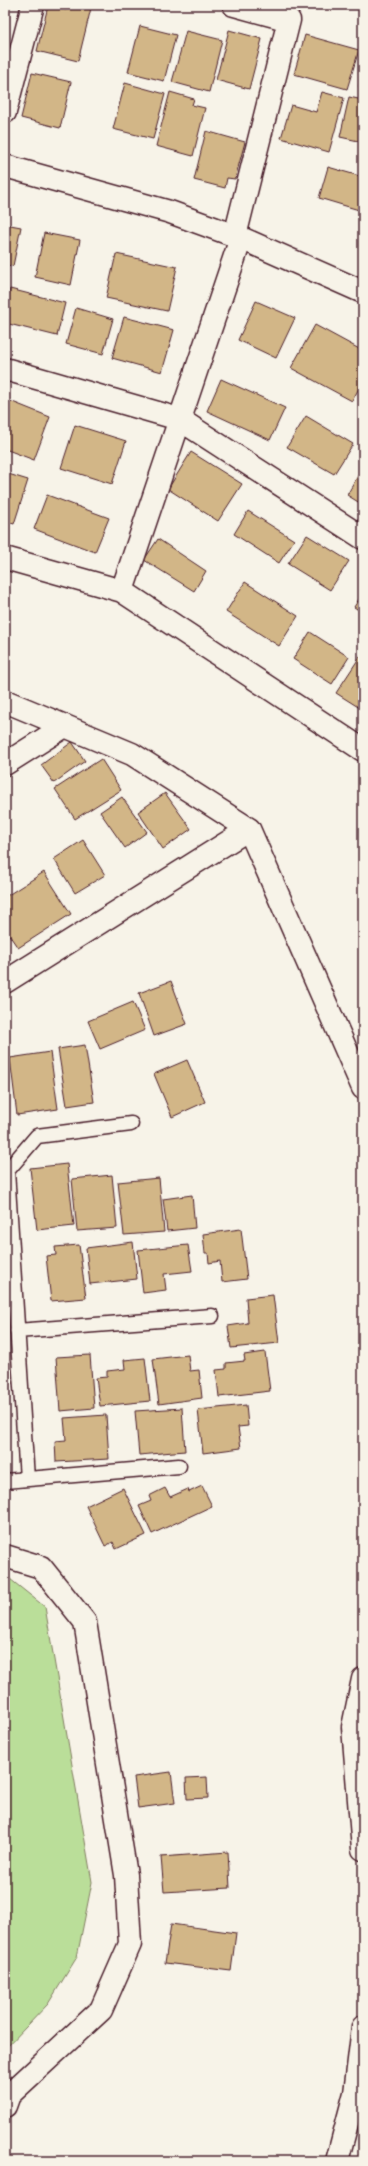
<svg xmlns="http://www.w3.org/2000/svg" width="368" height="2166" viewBox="0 0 368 2166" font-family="Pangolin,sans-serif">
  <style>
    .green { fill: #bade99; stroke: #827e62 }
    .building { fill: #d2b687; stroke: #4a1f2b }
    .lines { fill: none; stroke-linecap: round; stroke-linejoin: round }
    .lane-casing { stroke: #4a1f2b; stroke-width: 17 }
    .street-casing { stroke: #4a1f2b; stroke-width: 25 }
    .secondary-casing { stroke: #4a1f2b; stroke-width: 25 }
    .lane { stroke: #f7f3e8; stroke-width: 14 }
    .street { stroke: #f7f3e8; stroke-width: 22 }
    .secondary { stroke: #f7f3e8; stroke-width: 22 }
  </style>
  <rect width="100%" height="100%" fill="#f7f3e8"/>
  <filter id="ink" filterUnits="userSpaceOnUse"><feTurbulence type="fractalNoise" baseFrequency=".025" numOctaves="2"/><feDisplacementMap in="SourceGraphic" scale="8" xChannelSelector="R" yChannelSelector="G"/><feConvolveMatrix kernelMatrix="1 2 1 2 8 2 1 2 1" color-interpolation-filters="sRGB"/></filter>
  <g filter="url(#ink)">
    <path class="green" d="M5,1575l40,32 47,275 -15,75 -29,47 -43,45z"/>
    <path class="building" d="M67,5l24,3 -13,53 -41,-10 11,-45 18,4z
      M140,26l36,9 -12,46 -36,-9z
      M229,30l33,9 -13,50 -33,-9z
      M186,31l36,9 -13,52 -37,-10z
      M305,35l54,15 -12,39 -53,-15z
      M363,57v30h-4z
      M32,73l39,9 -11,46 -39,-10z
      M125,83l40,11 -12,45 -40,-10z
      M170,92l24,7 -2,6 13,3 -12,48 -37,-10z
      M322,92l22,6 -15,54 -48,-14 10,-33 25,7z
      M349,97l14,3v42l-23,-5z
      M206,131l39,11 -10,37 -8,-1 -2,10 -31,-8z
      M328,167l35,10v21l-4,12 -40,-12z
      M5,224l16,3 -8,39 -8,-1z
      M44,233l36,7 -9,45 -36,-8z
      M116,254l61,13 -10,44 -61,-13z
      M10,289l55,14 -8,33 -52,-13v-13z
      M256,301l39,17 -19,40 -38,-18z
      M76,308l37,11 -10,35 -37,-10z
      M124,317l50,13 -12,42 -50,-14z
      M315,325l48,26v30l-11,20 -61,-33z
      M221,379l64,29 -15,32 -63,-29z
      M5,399l45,18 -16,43 -29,-11z
      M306,416l47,28 -19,30 -47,-27z
      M75,425l51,16 -14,43 -51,-16z
      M191,452l51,32 -24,37 -50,-32z
      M363,467v38l-16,-10z
      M5,473l23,7 -14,44 -9,-3z
      M47,495l62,23 -14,34 -61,-23z
      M248,511l46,29 -15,23 -45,-29z
      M307,535l42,26 -19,29 -42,-26z
      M158,539l48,32 -12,20 -50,-31z
      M245,582l53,34 -19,30 -53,-34z
      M363,593v20l-9,-6z
      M310,632l39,25 -17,27 -39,-25z
      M363,652v58l-27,-17z
      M72,742l13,19 -31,22 -13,-18z
      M101,759l20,31 -46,29 -20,-30z
      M165,793l26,36 -28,20 -25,-37z
      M122,797l25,35 -22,16 -25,-36z
      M83,840l22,35 -30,18 -21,-34z
      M44,872l27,42 -53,34 -13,-19v-32z
      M171,981l16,43 -33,12 -15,-43z
      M133,1002l12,28 -45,19 -12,-28z
      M85,1045l9,57 -27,4 -9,-57z
      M50,1052l8,57 -41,6 -7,-57z
      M187,1060l18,42 -33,15 -18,-43z
      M67,1164l7,62 -37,4 -7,-62z
      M112,1175l5,53 -40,3 -5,-52z
      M159,1178l5,54 -40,3 -6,-53z
      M192,1195l3,33 -28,3 -4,-32z
      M241,1229l6,50 -25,3 -2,-21 -11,2 -1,-10h-3l-2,-19z
      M133,1242l4,37 -47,5 -4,-36z
      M79,1245l7,53 -35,3 -5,-45 10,-1 -1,-8z
      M188,1245l4,26 -28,3 2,16 -23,3 -5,-43z
      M273,1295l6,48 -48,5 -3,-22 20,-3 -2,-25z
      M265,1352l5,39 -51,6 -3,-27 10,-1v-6l19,-2 -1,-6z
      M90,1355l4,53 -34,3 -4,-54z
      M188,1355l2,16 9,-1 3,28 -43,6 -6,-45z
      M145,1358l5,43 -50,5 -4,-28 11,-1v-6l18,-2 -1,-9z
      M246,1405l2,21 -10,1 3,21 -38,5 -5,-43z
      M182,1408l3,43 -46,4 -4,-44z
      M106,1415l3,44 -53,3 -1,-21 11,-1 -2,-22z
      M202,1486l10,20 -60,28 -13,-28 12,-5 -2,-5 16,-8 5,9 18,-8 1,3z
      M123,1488l23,47 -30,14 -3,-7 -8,4 -19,-40z
      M171,1772l4,31 -37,5 -4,-31z
      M207,1777l1,21 -21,1 -1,-21z
      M228,1852l2,36 -66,4 -3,-35z
      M171,1924l65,9 -5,38 -66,-8z"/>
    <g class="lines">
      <g class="lane-casing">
        <path id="lane" d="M17,1331l195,-15
          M27,1479l-20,-308 30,-35 94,-12
          M5,1481l174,-15"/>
      </g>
      <g class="street-casing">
        <path id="street" d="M234,5l55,15 -54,216
          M5,112l28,-107
          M5,369l174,50 184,119
          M5,558l117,33 241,159
          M122,591l119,-353
          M5,701l127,53 117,75 114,259
          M5,764l60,-38
          M5,982l244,-153
          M5,1556l36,11 44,55 41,253 4,69 -29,66 -92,85 -4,11
          M363,1679l-10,48 10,122
          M337,2161l18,-68 8,-66"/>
      </g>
      <g class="secondary-casing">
        <path id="secondary" d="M5,166l165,46 71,26 122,54"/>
      </g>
      <use href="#lane" class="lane"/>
      <use href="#street" class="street"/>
      <use href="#secondary" class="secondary"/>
    </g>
  </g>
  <rect width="368" height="2166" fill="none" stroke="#f7f3e8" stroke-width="20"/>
  <rect x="10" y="10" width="348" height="2146" fill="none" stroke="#4a1f2b" stroke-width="1.5" filter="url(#ink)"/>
</svg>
